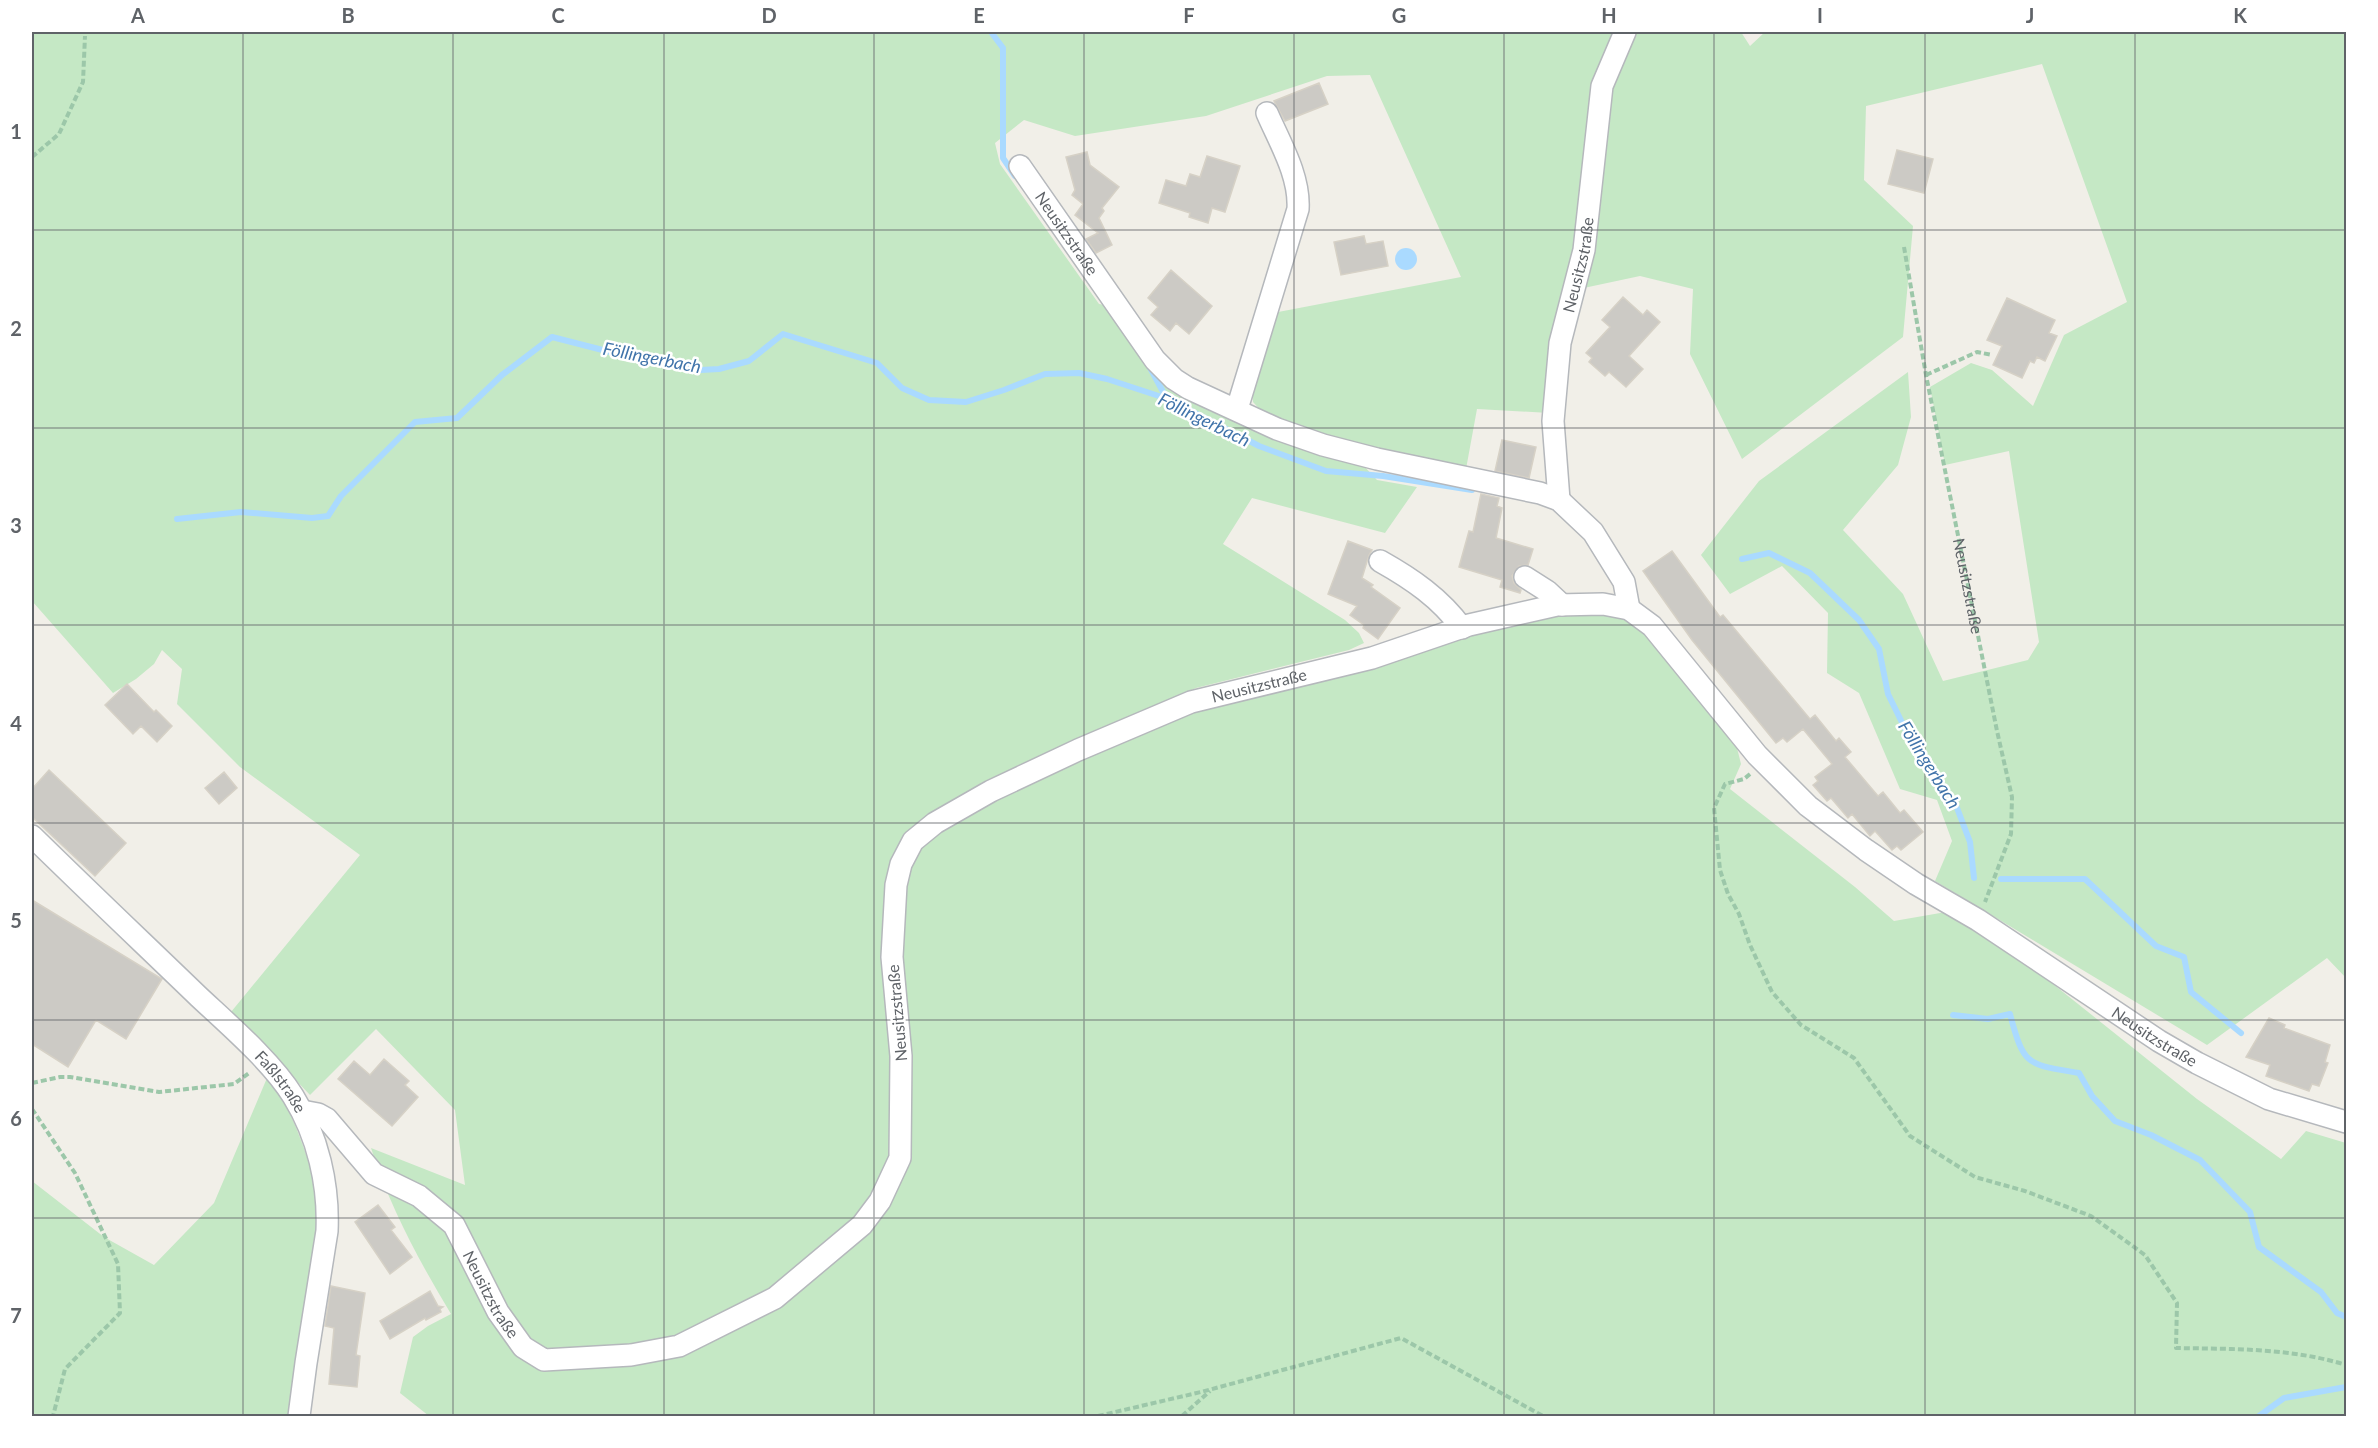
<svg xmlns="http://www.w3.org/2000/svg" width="2378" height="1448" viewBox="0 0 2378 1448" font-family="Lato,sans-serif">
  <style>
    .green { fill: #c5e8c5 }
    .water { fill: #aadaff }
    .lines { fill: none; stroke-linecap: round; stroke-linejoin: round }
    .stream { stroke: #aadaff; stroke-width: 6 }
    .building { fill: #cccac5; stroke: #d6d1c6; stroke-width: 1.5 }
    .minor-casing { stroke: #b5b8bc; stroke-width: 24 }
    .path { stroke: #9cc7a9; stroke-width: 4; stroke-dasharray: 6 3; stroke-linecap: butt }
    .minor { stroke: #fff; stroke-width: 21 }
    .grid { fill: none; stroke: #5f6368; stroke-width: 1.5; stroke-opacity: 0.55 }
    .labels { text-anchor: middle; stroke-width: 5; stroke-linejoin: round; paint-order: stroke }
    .street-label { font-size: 16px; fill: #5f6368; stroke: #fff }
    .water-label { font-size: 18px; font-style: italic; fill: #4174aa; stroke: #fff }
    .neatline { fill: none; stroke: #5f6368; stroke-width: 2 }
    .grid-label { font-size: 20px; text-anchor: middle; font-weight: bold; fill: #5f6368 }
  </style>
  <rect width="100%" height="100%" fill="#f1efe8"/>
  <path class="green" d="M32,32h1709l9,14 15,-14h581v946l-19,-20 -120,87 -272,-164 17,-40 -15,-41 -37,-11 -41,-96 -32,-20 1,-60 -46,-47 -52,28 -29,-39 58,-74 149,-109 3,45 -13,48 -55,65 60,64 40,87 85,-21 11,-18 -30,-191 -64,14 -15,-78 41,-24 21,7 41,36 31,-71 63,-33 -85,-238 -176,42 -2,74 49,46 -10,111 -161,122 -52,-105 3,-65 -53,-13 -61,13 -30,124 -72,-4 -11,60 -97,-16 -104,-38 -12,-13 -1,-20 21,-69 188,-36 -91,-202 -43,1 -121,40 -131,20 -51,-16 -29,23 5,21 99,140 12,2 52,68 200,91 14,15 40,7 -32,46 -133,-35 -29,46 122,76 14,13 5,10 -15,7 -153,38 -215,95 6,22 161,-76 76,-28 234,-62 118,-28 41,5 27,13 92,115 5,20 -11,25 125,98 39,34 52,-9 82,52 169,135 84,60 25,-28 40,12v273h-1917l-29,-23 13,-56 15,-11 23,-12c-32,-53 -61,-107 -80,-166l94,37 -10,-75 -79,-81 -66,66 -79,-83 129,-157 -120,-88 -63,-63 5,-35 -20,-19 -8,14 -18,15 -23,14 -81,-92z
    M267,1078c21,17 49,97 51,125 3,33 -8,68 -14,100 -6,38 -10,75 -14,113h-258v-235l72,56 50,28 60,-62z"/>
  <path class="water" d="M1395 259a11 11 0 1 1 22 0a11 11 0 1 1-22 0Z"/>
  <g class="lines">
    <path class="stream" d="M991,32l12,16v110l12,18
      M1149,366l18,33
      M177,519l64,-7 71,6 16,-2 13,-20 74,-74 42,-4 45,-43 50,-38 74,19 75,14 18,-1 30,-8 34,-27 94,29 25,25 27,12 37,2 38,-12 41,-16 34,-1 28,6 61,20 91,47 67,25 57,5 89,14
      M1742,559l27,-6 41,20 49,47 20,29 9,45 29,59 37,47 16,42 4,36
      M2001,879h84l71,67 28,11 7,35 50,41
      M1953,1015l35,4 22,-5c14,53 17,50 69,59l13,23 23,25 36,14 49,25 50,52 9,35 62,45 16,21 9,4
      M2259,1416l25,-18 62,-11"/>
  </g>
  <path class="building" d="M1319,83l9,21 -43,17 -11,-20z
    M1897,150l36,9 -9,34 -36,-9z
    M1087,152l3,13 29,22 -17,21 2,3 -5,7 13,27 -16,8 -10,-14 12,-6 -23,-18 8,-11 -11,-9 3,-5 -9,-33z
    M1207,156l33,10 -15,46 -13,-4 -4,15 -19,-6 1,-4 -31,-10 7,-23 20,6 4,-12 10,3z
    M1364,236l2,8 17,-3 5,25 -47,9 -7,-33z
    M1171,270l41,36 -23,28 -13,-11 -6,8 -19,-16 7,-8 -10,-9z
    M1623,297l20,18 4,-5 13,12 -31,34 14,13 -17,18 -17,-15 -4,4 -16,-14 3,-4 -6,-5 24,-26 -8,-7z
    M2007,298l48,22 -6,13 8,3 -12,25 -8,-4 -3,6 -4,-2 -8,17 -29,-13 9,-19 -15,-6z
    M1502,440l34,7 -7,31 -34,-7z
    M1481,494l18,4 -2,8 5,2 -6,30 37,11 -5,16 -9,1 -7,10 2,7 7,7 -1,3 -20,-6 2,-7 -43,-13 10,-36 4,1z
    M1348,541l24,9 -3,5 -7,23 11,7 -2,2 29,21 -22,31 -15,-11 1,-3 -14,-10 7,-9 -29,-12z
    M1672,551l48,66 3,-2 87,104 5,-4 21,26 3,-3 12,14 -6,5 33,39 5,-4 17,21 4,-3 19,22 -22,18 -4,-4 -5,4 -17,-19 -5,5 -18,-22 -4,4 -17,-20 -4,3 -14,-16 5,-4 -3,-4 17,-13 -29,-35 -16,13 -4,-4 -7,5 -84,-103 -49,-69z
    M127,684l27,28 2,-2 16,16 -15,16 -16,-16 -8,8 -28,-29z
    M49,770l77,73 -31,33 -63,-59v-28z
    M224,772l13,16 -18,16 -14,-16z
    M32,900l130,79 -36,60 -30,-19 -28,47 -36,-23z
    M2269,1018l16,7 -1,3 46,17 -5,17 3,1 -9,23 -7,-2 -3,7 -43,-15 4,-11 -24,-8z
    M384,1059l25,22 -4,4 13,12 -26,29 -54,-47 16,-18 16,14z
    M378,1205l17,22 -4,3 21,27 -22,17 -35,-52z
    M331,1286l34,7 -9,62 4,1 -3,31 -28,-3 5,-56 -9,-2z
    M430,1291l8,15 5,1 -3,2 1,3 -15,8 -1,-2 -35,21 -10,-18z"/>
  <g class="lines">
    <g class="minor-casing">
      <g id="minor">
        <path id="s2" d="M1020,166l135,194 19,19 14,9 89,41 46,16 54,14 163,34 19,7 34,32 31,50 5,27"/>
        <path d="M1237,409l61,-200c2,-33 -18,-66 -31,-96"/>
        <path id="s3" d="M1559,500l-6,-79 7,-78 24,-93 18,-164 23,-54"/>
        <path d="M1380,561c32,18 60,37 82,67"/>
        <path d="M1525,577l22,14 15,14"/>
        <path id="s4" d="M32,836c55,54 111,107 167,161 30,28 73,65 94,99 25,40 36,89 34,135l-21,132 -7,53"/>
        <path id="s5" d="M302,1111l16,3 9,5 47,55 45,22 35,29 44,87 25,35 21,13 87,-5 48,-9 96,-48 87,-73 18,-24 20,-43 1,-102 -9,-99 4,-72 5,-21 12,-23 22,-18 56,-32 87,-41 113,-48 181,-44 97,-33 88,-20 46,-1 26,5 23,17 105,129 51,51 58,44 50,34 62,36 181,121 38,22 72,36 77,23"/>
      </g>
    </g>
    <g class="path">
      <path d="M32,157l27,-23 24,-52 2,-46"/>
      <path id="s1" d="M1904,247l22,128 71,356 15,66 -1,37 -26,68"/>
      <path d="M1926,375l51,-23 15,3"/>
      <path d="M1750,774l-6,5 -19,5 -11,24 6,62 8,24 11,20 11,31 22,47 29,33 53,33 56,78 65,41 50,14 66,25 54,39 32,48 -1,45c57,1 116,0 170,17"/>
      <path d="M32,1083l28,-6h10l89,15 75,-8 15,-11"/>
      <path d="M32,1109l43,64 43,91 2,49 -55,56 -12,47"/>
      <path d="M1098,1416l103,-24 200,-54 142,78"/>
      <path d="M1182,1416l28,-25"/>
    </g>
    <use href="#minor" class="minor"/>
  </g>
  <path class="grid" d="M243,32v1384M453,32v1384M664,32v1384M874,32v1384M1084,32v1384M1294,32v1384M1504,32v1384M1714,32v1384M1925,32v1384M2135,32v1384M32,230h2314M32,428h2314M32,625h2314M32,823h2314M32,1020h2314M32,1218h2314"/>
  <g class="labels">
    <g class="street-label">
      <text dy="6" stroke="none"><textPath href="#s2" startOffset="82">Neusitzstraße</textPath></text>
      <text dy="6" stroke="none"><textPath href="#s3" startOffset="238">Neusitzstraße</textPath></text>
      <text dy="6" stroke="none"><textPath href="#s1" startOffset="345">Neusitzstraße</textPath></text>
      <text dy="6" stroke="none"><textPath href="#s5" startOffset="1497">Neusitzstraße</textPath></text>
      <text transform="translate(897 1013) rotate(-95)" y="6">Neusitzstraße</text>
      <text dy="6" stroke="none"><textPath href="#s5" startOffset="2562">Neusitzstraße</textPath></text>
      <text dy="6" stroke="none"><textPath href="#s4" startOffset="350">Faßlstraße</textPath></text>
      <text dy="6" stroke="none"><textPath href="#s5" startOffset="273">Neusitzstraße</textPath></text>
    </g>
    <g class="water-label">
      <text transform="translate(652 358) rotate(11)" y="6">Föllingerbach</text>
      <text transform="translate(1204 420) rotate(26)" y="6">Föllingerbach</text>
      <text transform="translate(1929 765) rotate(58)" y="6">Föllingerbach</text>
    </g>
  </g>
  <rect width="2378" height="1448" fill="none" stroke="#ffffff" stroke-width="66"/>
  <rect x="33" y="33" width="2312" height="1382" class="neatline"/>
  <g class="grid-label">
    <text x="138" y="23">A</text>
    <text x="348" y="23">B</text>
    <text x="558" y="23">C</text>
    <text x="769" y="23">D</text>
    <text x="979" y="23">E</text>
    <text x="1189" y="23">F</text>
    <text x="1399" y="23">G</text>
    <text x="1609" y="23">H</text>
    <text x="1820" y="23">I</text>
    <text x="2030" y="23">J</text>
    <text x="2240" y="23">K</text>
    <text x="16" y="139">1</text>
    <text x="16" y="336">2</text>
    <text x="16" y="533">3</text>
    <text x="16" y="731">4</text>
    <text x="16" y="928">5</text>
    <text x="16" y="1126">6</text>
    <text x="16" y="1323">7</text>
  </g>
</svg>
